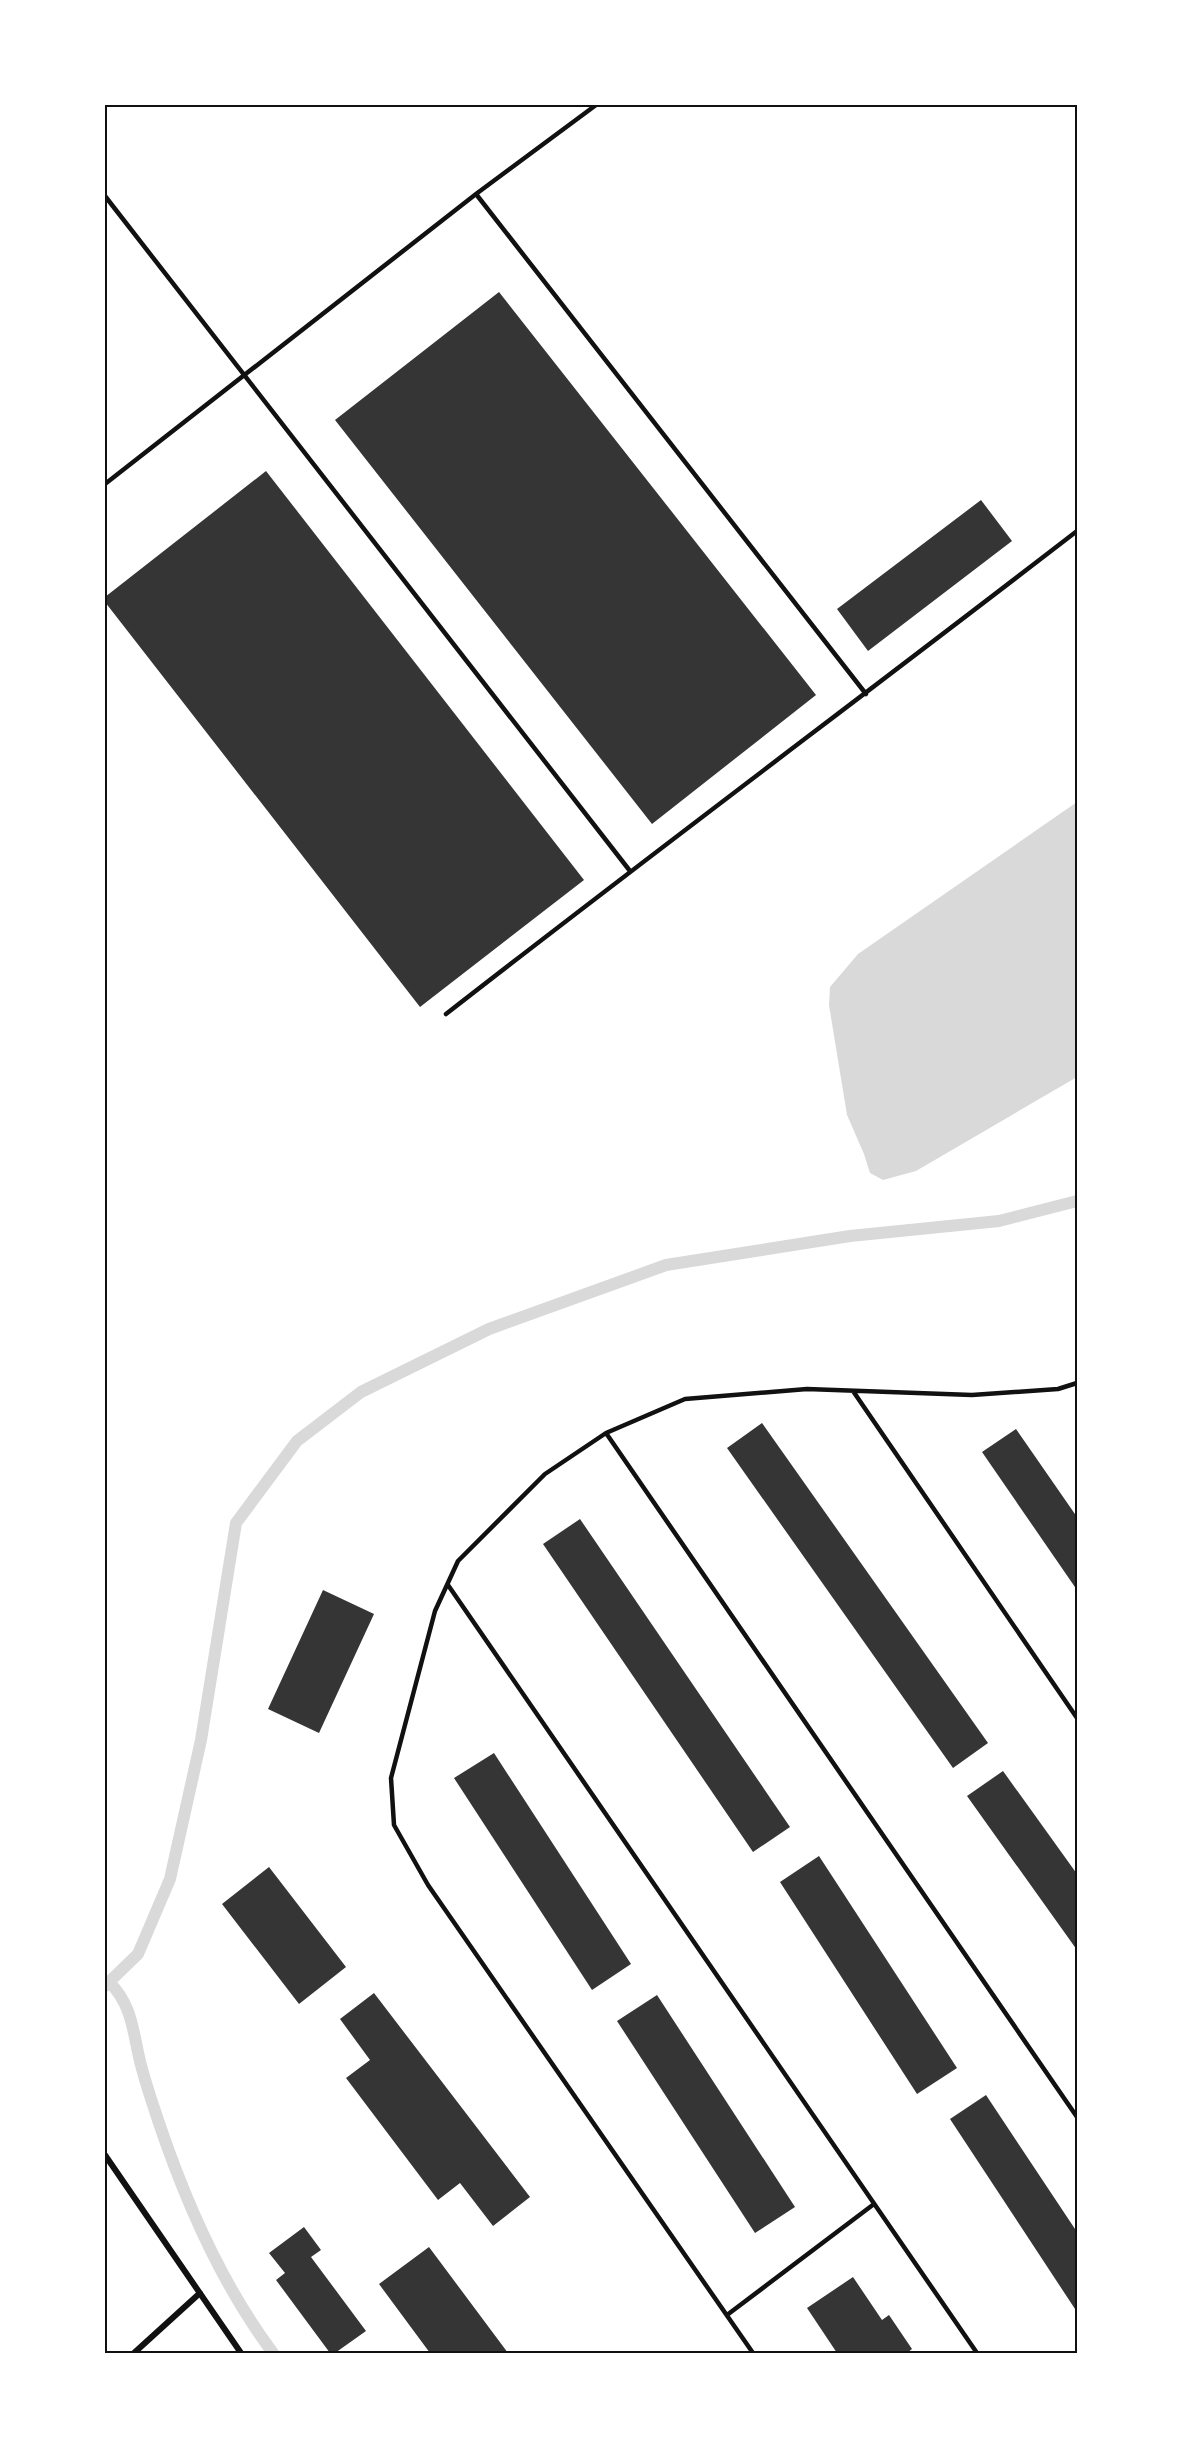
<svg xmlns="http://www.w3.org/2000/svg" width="1182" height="2458" viewBox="0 0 1182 2458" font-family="Raleway,sans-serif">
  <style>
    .water { fill: #d9d9d9 }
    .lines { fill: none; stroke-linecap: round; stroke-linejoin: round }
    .stream { stroke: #d9d9d9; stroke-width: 12 }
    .building { fill: #353535 }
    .service { stroke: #111; stroke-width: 4.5 }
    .minor { stroke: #111; stroke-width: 6 }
    .neatline { fill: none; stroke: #111; stroke-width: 2 }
  </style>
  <rect width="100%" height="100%" fill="#fff"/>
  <path class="water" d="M1077,802v275l-161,94 -33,9 -13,-7 -6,-19 -17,-39 -18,-110 1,-18 28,-33z"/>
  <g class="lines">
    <path class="stream" d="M109,1982c22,21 24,48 30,75 5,22 13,45 20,66 27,80 63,162 114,230
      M105,1986l33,-32 32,-75 31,-139 35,-217 61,-82 64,-49 128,-63 177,-64 184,-29 149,-15 78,-20"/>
  </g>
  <path class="building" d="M499,292l317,403 -164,129 -317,-404z
    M266,471l318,409 -164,127 -315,-405v-5z
    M981,500l31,41 -144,110 -31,-42z
    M762,1423l226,320 -35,25 -226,-320z
    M1016,1429l61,88v73l-95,-138z
    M580,1519l210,308 -37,25 -210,-308z
    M323,1590l51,24 -55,119 -51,-24z
    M494,1753l137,211 -39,26 -138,-212z
    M1003,1771l74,103v76l-110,-154z
    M819,1856l138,212 -40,26 -137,-212z
    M269,1867l77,100 -47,37 -77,-100z
    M374,1993l156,204 -37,29 -33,-43 -22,17 -92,-122 24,-18 -30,-41z
    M657,1995l138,212 -40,26 -138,-212z
    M986,2095l91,137v80l-127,-193z
    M304,2227l17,23 -10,7 55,74 -31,22h-5l-54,-73 9,-7 -16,-20z
    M429,2247l79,106h-78l-51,-69z
    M853,2277l29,43 7,-5 23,34 -5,4h-70l-30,-45z"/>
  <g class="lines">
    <path class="service" d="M476,194l390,500
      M105,196l525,675
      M105,484l371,-290 120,-89
      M446,1014c209,-163 421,-321 631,-483
      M853,1391l224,327
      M606,1433l471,684
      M448,1585l529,768
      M727,2315l147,-111
      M753,2353l-325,-468 -34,-60 -3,-47 44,-167 23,-50 87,-87 61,-41 79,-34 122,-10 165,6 86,-6 19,-6"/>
    <path class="minor" d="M105,2155l136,198
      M134,2353l66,-60"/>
  </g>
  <rect width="1182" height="2458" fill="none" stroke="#ffffff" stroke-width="213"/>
  <rect x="106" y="106" width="970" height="2246" class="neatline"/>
</svg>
